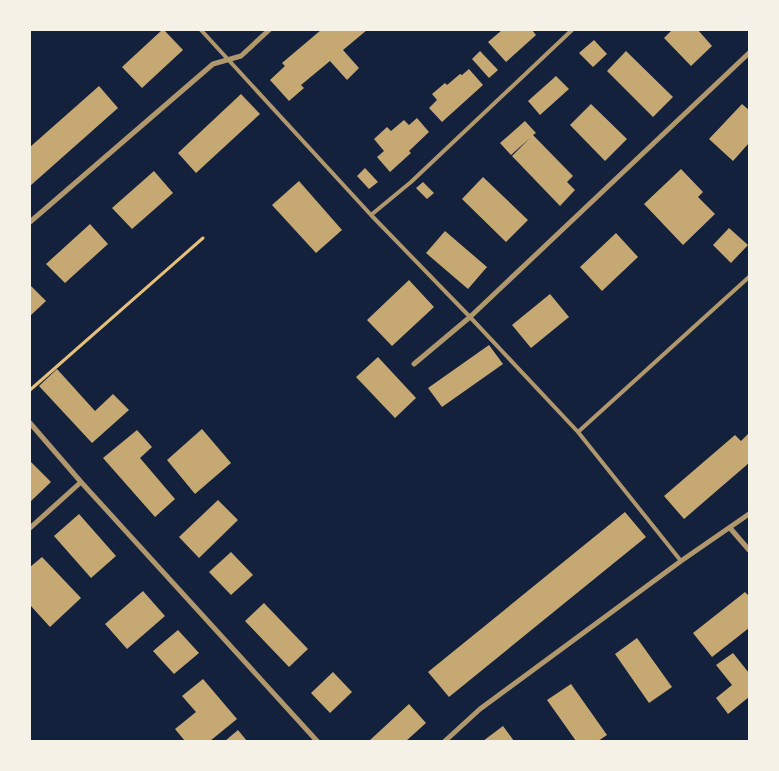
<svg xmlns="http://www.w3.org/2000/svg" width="779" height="771" viewBox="0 0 779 771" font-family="Mulish,sans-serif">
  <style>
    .building { fill: #c6a872 }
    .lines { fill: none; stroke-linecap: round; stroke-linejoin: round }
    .path { stroke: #e5c07b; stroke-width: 3 }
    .service { stroke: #b1986c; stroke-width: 4 }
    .minor { stroke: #b1986c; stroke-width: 5 }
  </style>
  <rect width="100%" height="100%" fill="#14213d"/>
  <path class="building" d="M162,30h2l19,20 -41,38 -20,-21z
    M321,30h46l-24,20 16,18 -12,12 -17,-19 -29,24 3,3 -15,13 -19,-21 15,-14 -3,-3z
    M502,30h30l4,5 -30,27 -18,-20z
    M672,30h26l14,16 -21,20 -27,-28z
    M594,40l13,14 -14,13 -14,-14z
    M480,51l18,19 -9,8 -17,-19z
    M626,51l47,46 -20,20 -46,-46z
    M469,69l14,16 -41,37 -13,-14 8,-8 -5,-6 13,-11 2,2 13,-11 2,1z
    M556,76l13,13 -29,26 -12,-14z
    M99,86l19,22 -88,78v-39z
    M241,94l19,20 -64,59 -18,-20z
    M591,104l36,35 -22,22 -35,-36z
    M742,104l7,6v33l-16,18 -24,-22z
    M417,118l12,14 -20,19 2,2 -21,19 -13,-15 7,-6 -10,-12 13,-12 4,4 13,-11 5,5z
    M525,121l11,12 -3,2 40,41 -6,6 8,8 -15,16 -48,-50 18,-18 -19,17 -11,-12z
    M365,168l13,14 -9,7 -12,-13z
    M681,169l22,23 -5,5 17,17 -32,31 -39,-41z
    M154,171l19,22 -41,36 -20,-21z
    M483,177l45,43 -22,22 -44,-43z
    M299,181l43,49 -26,23 -44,-48z
    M423,182l11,11 -7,6 -11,-11z
    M90,224l18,20 -43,39 -19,-19z
    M729,228l19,17 -17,18 -18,-18z
    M445,231l42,36 -19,22 -42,-36z
    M616,233l22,24 -36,34 -22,-24z
    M409,280l25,27 -42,39 -25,-26z
    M30,285l16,16 -16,15z
    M550,294l19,23 -38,31 -19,-23z
    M489,345l14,19 -61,43 -14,-19z
    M378,357l38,41 -21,20 -39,-41z
    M57,369l38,42 18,-17 16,16 -37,33 -53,-57z
    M202,429l29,34 -36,31 -28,-34z
    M137,430l15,17 -12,11 35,41 -20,18 -52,-59z
    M749,433v30l-65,56 -20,-23 71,-61 6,6z
    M30,461l21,21 -21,20z
    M218,500l20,20 -39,38 -20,-21z
    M625,512l21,25 -197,160 -21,-25z
    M79,514l37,42 -25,22 -37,-42z
    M231,552l22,23 -22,20 -22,-23z
    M42,557l39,41 -31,29 -20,-22v-38z
    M143,591l22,25 -38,33 -22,-25z
    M745,592l4,4v32l-37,29 -19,-24z
    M264,603l44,46 -19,18 -44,-46z
    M178,630l21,23 -25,21 -21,-23z
    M637,638l35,49 -23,16 -34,-49z
    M733,653l16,20v24l-21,17 -12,-16 16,-13 -16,-20z
    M333,672l19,20 -22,21 -19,-20z
    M203,679l34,40 -27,22h-25l-10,-12 21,-17 -14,-16z
    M571,684l36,51 -9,6h-22l-29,-41z
    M409,704l17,19 -20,18h-37z
    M503,726l11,15h-31z
    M238,730l9,11h-22z"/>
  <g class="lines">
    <path class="path" d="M30,390l173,-152"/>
    <path class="service" d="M201,30l170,185 99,102 108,115 103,129
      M371,215l40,-33 161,-152
      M578,432l171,-155"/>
    <path class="minor" d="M30,222l183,-158 28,-8 28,-26
      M414,364l56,-47 279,-264
      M30,423l51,59 236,259
      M30,528l51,-46
      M730,528l19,22
      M445,741l35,-32 201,-148 68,-47"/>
  </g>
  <rect width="779" height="771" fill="none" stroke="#f6f1e7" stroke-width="62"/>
</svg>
